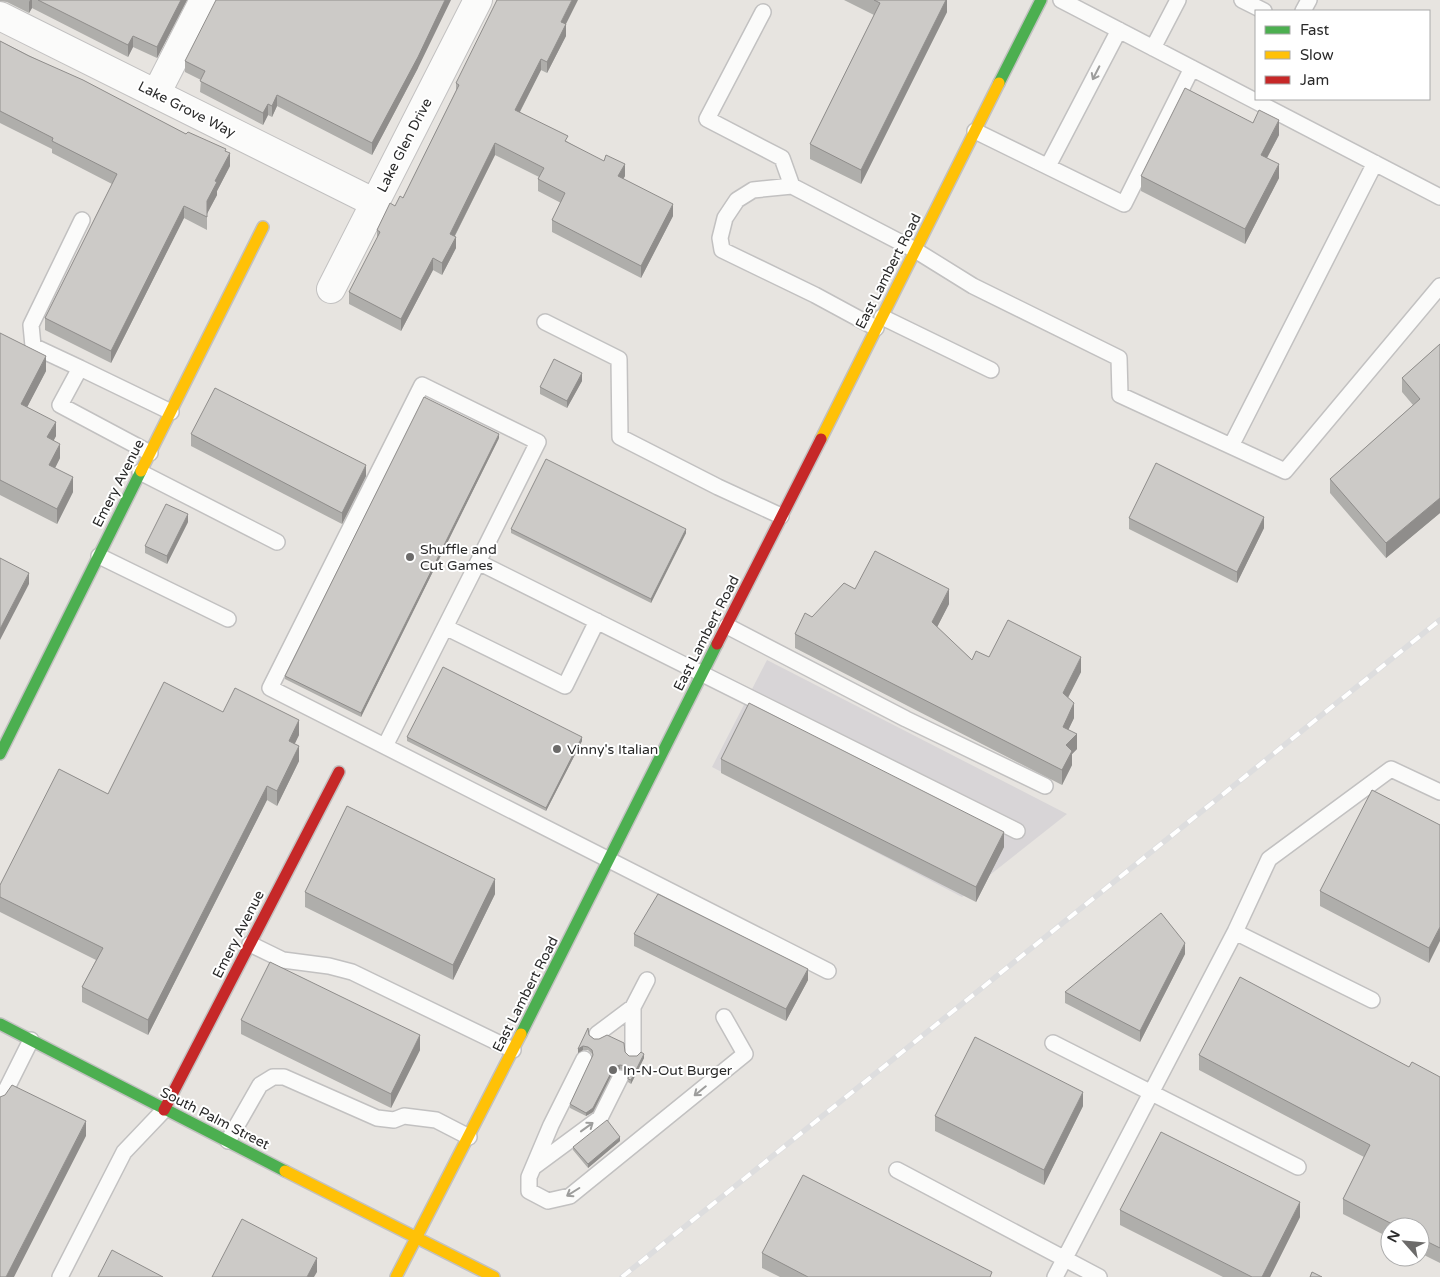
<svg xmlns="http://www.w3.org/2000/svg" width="1440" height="1277" viewBox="0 0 1440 1277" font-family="'Varela Round',sans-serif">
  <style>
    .industrial { fill: #d8d5d7 }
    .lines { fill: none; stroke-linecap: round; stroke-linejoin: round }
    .lane-casing { stroke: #c2c1c1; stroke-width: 18 }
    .street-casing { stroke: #c2c1c1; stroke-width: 30 }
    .fast-casing { stroke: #c2c1c1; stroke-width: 14 }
    .slow-casing { stroke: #c2c1c1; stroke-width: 14 }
    .jam-casing { stroke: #c2c1c1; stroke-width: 14 }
    .lane { stroke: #fbfbfa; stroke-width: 15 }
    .street { stroke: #fbfbfa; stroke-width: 28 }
    .fast { stroke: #4caf50; stroke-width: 11 }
    .slow { stroke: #ffc107; stroke-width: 11 }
    .jam { stroke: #c62828; stroke-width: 11 }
    .rail-casing { stroke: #ddddde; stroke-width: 5.5 }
    .rail { stroke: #fff; stroke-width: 4; stroke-dasharray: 11; stroke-linecap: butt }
    .wall { fill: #afaeab }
    .shaded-wall { fill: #8f8d8b }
    .building { fill: #cccac7; stroke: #8f8d8b }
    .oneway { stroke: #9d9d9c }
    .poi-dot { fill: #6c6b6a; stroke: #fff; stroke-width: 2 }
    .labels { text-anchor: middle; stroke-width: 4; stroke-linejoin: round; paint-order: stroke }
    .street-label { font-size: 14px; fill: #2a2a2a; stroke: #fff }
    .poi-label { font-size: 14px; fill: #2a2a2a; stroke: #fff; text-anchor: start }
  </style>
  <rect width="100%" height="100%" fill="#e7e4e0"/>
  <path class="industrial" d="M767,660l300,154 -105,83 -250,-130z"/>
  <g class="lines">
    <g class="lane-casing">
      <path id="lane" d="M1061,0l379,197
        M1242,0l22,11
        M1303,11l6,-11
        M763,12l-56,107 75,39 10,28
        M1153,48l25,-48
        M975,131l149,73 68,-136
        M1048,166l71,-136
        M882,317l109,53
        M545,322l74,37 1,78 98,50 63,29
        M876,328l-61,-33 -93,-45 -2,-12 5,-20 12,-18 16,-10 39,-4 123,64 58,36 146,72 1,37 165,76 155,-185
        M80,368l-47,-22 -2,-21 51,-105
        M1231,446l144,-283
        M150,453l-90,-48 20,-37 91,44
        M140,472l137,70
        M99,556l129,63
        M727,626l179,93 139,67
        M445,627l120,59 32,-65
        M385,746l93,-184
        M1235,932l137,68
        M250,944l33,16 46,6 23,6 161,78
        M828,971l-558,-283 152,-303 116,57 -60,120 539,269
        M633,1007v45
        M597,1034l36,-27 14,-27
        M1053,1043l245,124
        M584,1059l-33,66 -22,52v14l19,10 22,-5 175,-142 -21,-37
        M0,1102l31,-62
        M228,1141l32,-56 13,-8h11l93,41 17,2 10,-4 32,4 33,17
        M535,1166l65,-48 20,-40
        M897,1170l202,107
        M60,1277l64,-125 40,-42
        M1055,1277l180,-345 34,-73 122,-90 49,23"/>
    </g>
    <g class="street-casing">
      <path id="street" d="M0,16l375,187
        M156,94l48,-94
        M331,289l147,-289"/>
    </g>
    <g class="fast-casing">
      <path id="fast" d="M999,83l42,-83
        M0,754l141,-283
        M0,1024l285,147
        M521,1034l196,-390"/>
    </g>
    <g class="slow-casing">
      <path id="slow" d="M821,439l178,-356
        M141,471l122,-244
        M285,1171l209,106
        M396,1277l125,-243"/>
    </g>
    <g class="jam-casing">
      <path id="jam" d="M717,644l104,-205
        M164,1110l175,-338"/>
    </g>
    <use href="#lane" class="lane"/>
    <use href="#street" class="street"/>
    <use href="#fast" class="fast"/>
    <use href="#slow" class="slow"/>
    <use href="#jam" class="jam"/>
    <g class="rail-casing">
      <path id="rail" d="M622,1277l818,-657"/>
    </g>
    <use href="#rail" class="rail"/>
  </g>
  <path class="wall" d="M0,0h187l-30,58 -24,-11 -5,10 -96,-49 -3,5 -22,-11 -7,-1z
    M844,0h103v12l-86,172 -51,-25v-15l64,-129z
    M566,24v12l-19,37 -6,-3 -21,42 48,30 57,34 -2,3 50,37 -32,62 -89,-46v-12l9,-17 -23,-12v-12l1,-2 -44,-22 -40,81 1,12 -14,27 -9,-5 -32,61 -52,-27v-12l28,-53v-9l18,-24 8,-8 53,-107v-8z
    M0,41l186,93 40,17 4,15 -13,25v4l-10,18v17l-23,-12 -73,145 -66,-33v-12l67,-134 -60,-31v-4l-52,-26z
    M185,61l233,7 -46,87 -95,-49 -5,11 -4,-2 -5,10 -63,-33 1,-12 -16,-8z
    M1253,123l26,12 -12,23 12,20 -34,66 -104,-53v-15z
    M0,333l46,38 -19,36 29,29 -2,4 6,18 -5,10 18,24 -16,32 -57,-29z
    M1440,344v169l-54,45 -56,-65v-14l83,-74 -11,-13v-14z
    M582,381l-15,27 -27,-14v-7z
    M191,434l175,42 -24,48 -151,-78z
    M499,438l-138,279 -76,-38v-3z
    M1129,518l135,10 -27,55 -108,-54z
    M188,522l-21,42 -22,-11v-7z
    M511,529l175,4 -35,70 -140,-70z
    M855,589l94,15 -12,23 35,33 17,-3 92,15 -13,26 6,20 -6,12 9,19 -5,5v11l-10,20 -267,-137v-14l17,-17z
    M223,712l76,23 -5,9 5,17 -22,45 -10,-6 -119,235 -66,-33v-15l14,-27 -96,-48v-27l108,-91z
    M407,737l175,4 -36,70 -139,-70z
    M721,759l283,88 -28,55 -255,-129z
    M1440,825l-11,138 -109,-57v-15z
    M305,892l190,2 -42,86 -148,-73z
    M634,934l174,46 -22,41 -152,-75z
    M1185,954l-45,88 -75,-39v-11z
    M241,1020l179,30 -29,58 -150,-74z
    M589,1035l5,4 31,13 4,4 15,2 -13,26 -3,-2 1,-6 -4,-6 -5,-1 -6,1 -21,42 -7,4 -16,-8v-4l23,-48 -1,-2 -4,-4h-5l-5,3z
    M1199,1055l210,12 31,10v186l-20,-10v-26h-30v11l-47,-24v-15l21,-42 -165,-87z
    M1083,1106l-39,79 -109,-54v-15z
    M620,1141l-32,27 -15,-18v-3z
    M1120,1210l180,7 -30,60h-47l-103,-52z
    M762,1253l230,24h-212l-18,-9z"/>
  <path class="shaded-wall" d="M30,0h2v8l-3,5v-11z
    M181,0h6l-30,58v-11z
    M445,0h6l-33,68 -46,87v-12z
    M572,0h6l-17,34v-12z
    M946,0h1v12l-86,172v-14z
    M566,24v12l-19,37v-11z
    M133,36v11l-5,10v-12z
    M541,59v11l-26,51v-11z
    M277,95v11l-5,11v-11z
    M268,104v11l-5,10v-12z
    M1279,120v15l-18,34v-14z
    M495,143v12l-45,90v-11z
    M230,153v13l-13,25v4l-10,19v-13l8,-20z
    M625,164v12l-7,12v-12z
    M1279,164v14l-34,66v-15z
    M673,204v12l-32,62v-12z
    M184,206v12l-73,145v-12z
    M456,237v11l-14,27v-12z
    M433,258v12l-32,61v-12z
    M46,356v15l-25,48v-15z
    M582,373v8l-15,27v-7z
    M56,422v14l-9,16v-15z
    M499,434v4l-138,279v-4z
    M60,444v14l-11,22v-15z
    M366,465v11l-24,48v-11z
    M73,477v15l-16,32v-15z
    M1440,498v15l-54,45v-15z
    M188,514v8l-21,42v-8z
    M1264,517v11l-27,55v-11z
    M686,529v4l-35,70v-4z
    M29,573v11l-29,56v-11z
    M949,589v15l-17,33v-15z
    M1081,657v15l-18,35v-14z
    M1074,703v15l-11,23v-14z
    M299,720v15l-10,21v-15z
    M1077,734v15l-5,5v11l-10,20v-15l4,-25z
    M582,737v4l-36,70v-3z
    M299,746v15l-22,45v-15z
    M267,786v14l-119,235v-15z
    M1004,832v15l-28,55v-15z
    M495,879v15l-42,86v-15z
    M1440,927v14l-11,22v-15z
    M1185,943v11l-45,88v-11z
    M808,969v11l-22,41v-12z
    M420,1035v15l-29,58v-14z
    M583,1046v4l-5,3v-4z
    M644,1054v4l-13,26v-4z
    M620,1065v4l-6,1 -21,42 -7,4v-3l28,-46z
    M1083,1092v14l-39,79v-15z
    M86,1121v15l-72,141h-8z
    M620,1137v4l-32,27v-4z
    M1300,1202v15l-30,60h-8z
    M317,1258v14l-3,5h-7z"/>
  <path class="building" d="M38,0h143l-24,47 -24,-11 -5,9z
    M216,0h229l-27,57 -46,86 -95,-48 -5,11 -4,-2 -5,9 -63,-32 5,-10 -20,-10z
    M497,0h75l-11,22 5,2 -19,38 -6,-3 -26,51 53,26 -3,5 39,20 2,-6 19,9 -7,12 55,28 -32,62 -89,-46 13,-27 -27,-14 6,-11 -49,-25 -45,91 6,3 -14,26 -9,-5 -32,61 -52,-27 31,-60 -3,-2 13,-27 5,3 5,-10 3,2 56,-113 -3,-2z
    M874,0h72l-85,170 -51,-26 70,-141z
    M0,41l29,15 54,24 103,54 2,-2 38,17 -1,2 5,2 -15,28 2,1 -10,19v16l-23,-11 -73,145 -66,-33 72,-144 -65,-33 1,-3 -53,-27z
    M1185,88l68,35 6,-13 20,10 -18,35 18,9 -34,65 -104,-53z
    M0,333l46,23 -25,48 35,18 -9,15 13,7 -11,21 24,12 -16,32 -57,-29z
    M1440,344v154l-54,45 -56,-64 90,-80 -18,-21z
    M554,359l28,14 -15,28 -27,-14z
    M215,388l151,77 -24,48 -151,-79z
    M424,397l75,37 -138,279 -76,-37z
    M546,459l140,70 -35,70 -140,-70z
    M1156,463l108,54 -27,55 -108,-54z
    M166,504l22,10 -21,42 -22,-10z
    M875,551l74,38 -17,33 40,38 4,-9 13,6 19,-37 73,37 -18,36 11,10 -11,24 14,7 -11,11 6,6 -10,19 -267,-136 10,-21 7,4 32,-34 11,6z
    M0,558l29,15 -29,56z
    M443,667l139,70 -36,71 -139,-71z
    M164,682l59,30 12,-24 64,32 -10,21 10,5 -22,45 -10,-5 -119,234 -66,-33 21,-39 -103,-51v-12l59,-116 49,25z
    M749,703l255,129 -28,55 -255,-128z
    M1372,790l68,35v102l-11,21 -109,-57z
    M347,806l148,73 -42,86 -148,-73z
    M658,894l150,75 -22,40 -152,-75z
    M1161,913l24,30 -45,88 -75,-39z
    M270,962l150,73 -29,59 -150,-74z
    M1240,977l169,90 3,-5 28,15v171l-20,-10v-11h-22l-55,-28 27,-54 -171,-90z
    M588,1028l1,7 5,4h5l8,-4 17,8 1,9 4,4h8l4,-4 3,2 -13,26 -3,-1 1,-6 -4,-7 -5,-1 -6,2 -21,41 -7,5 -16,-9 23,-49 -1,-5 -4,-3 -5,-1 -5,3z
    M975,1037l108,55 -39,78 -109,-54z
    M12,1085l74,36 -80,156h-6v-180l5,-2z
    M607,1120l13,17 -32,27 -15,-17z
    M1161,1132l139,70 -38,75h-10l-132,-67z
    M803,1175l189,97 -2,5h-182l-46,-24z
    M242,1219l75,39 -10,19h-95z
    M112,1250l51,27h-65z
    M1312,1272l10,5h-12z"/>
  <defs><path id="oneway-shaft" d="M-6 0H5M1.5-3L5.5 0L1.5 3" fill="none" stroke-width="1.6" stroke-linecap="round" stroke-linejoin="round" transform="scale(1.25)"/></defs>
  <g class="oneway">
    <use href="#oneway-shaft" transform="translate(1096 73) rotate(117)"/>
    <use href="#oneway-shaft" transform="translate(700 1091) rotate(141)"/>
    <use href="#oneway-shaft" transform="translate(587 1127) rotate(-36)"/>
    <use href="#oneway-shaft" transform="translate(573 1192) rotate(148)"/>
  </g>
  <g class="poi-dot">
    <circle cx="410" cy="557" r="5"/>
    <circle cx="557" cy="749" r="5"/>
    <circle cx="613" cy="1070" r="5"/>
  </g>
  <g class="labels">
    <g class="street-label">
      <text transform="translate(187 109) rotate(27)" y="5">Lake Grove Way</text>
      <text transform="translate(404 145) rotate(-63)" y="5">Lake Glen Drive</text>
      <text transform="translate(888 271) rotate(-63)" y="5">East Lambert Road</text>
      <text transform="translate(118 483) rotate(-63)" y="5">Emery Avenue</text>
      <text transform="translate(706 633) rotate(-63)" y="5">East Lambert Road</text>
      <text transform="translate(238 934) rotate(-63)" y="5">Emery Avenue</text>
      <text transform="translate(525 994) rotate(-63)" y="5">East Lambert Road</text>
      <text transform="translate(215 1118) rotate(27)" y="5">South Palm Street</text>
    </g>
    <g class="poi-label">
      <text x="420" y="554">Shuffle and<tspan x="420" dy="16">Cut Games</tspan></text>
      <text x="567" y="754">Vinny's Italian</text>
      <text x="623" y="1075">In-N-Out Burger</text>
    </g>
  </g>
  <rect x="1255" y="10" width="175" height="90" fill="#ffffff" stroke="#aaaaaa"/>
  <rect x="1265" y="26" width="25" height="8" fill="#4caf50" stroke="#aaaaaa"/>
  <text x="1300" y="35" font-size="15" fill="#2a2a2a">Fast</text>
  <rect x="1265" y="51" width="25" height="8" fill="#ffc107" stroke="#aaaaaa"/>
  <text x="1300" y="60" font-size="15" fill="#2a2a2a">Slow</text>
  <rect x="1265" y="76" width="25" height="8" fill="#c62828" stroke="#aaaaaa"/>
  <text x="1300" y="85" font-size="15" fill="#2a2a2a">Jam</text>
  <g transform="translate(1405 1242) rotate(297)"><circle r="24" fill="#ffffff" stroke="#aaaaaa"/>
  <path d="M0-4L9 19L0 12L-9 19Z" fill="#6c6b6a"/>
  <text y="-8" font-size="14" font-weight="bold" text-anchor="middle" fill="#2a2a2a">N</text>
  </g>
</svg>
